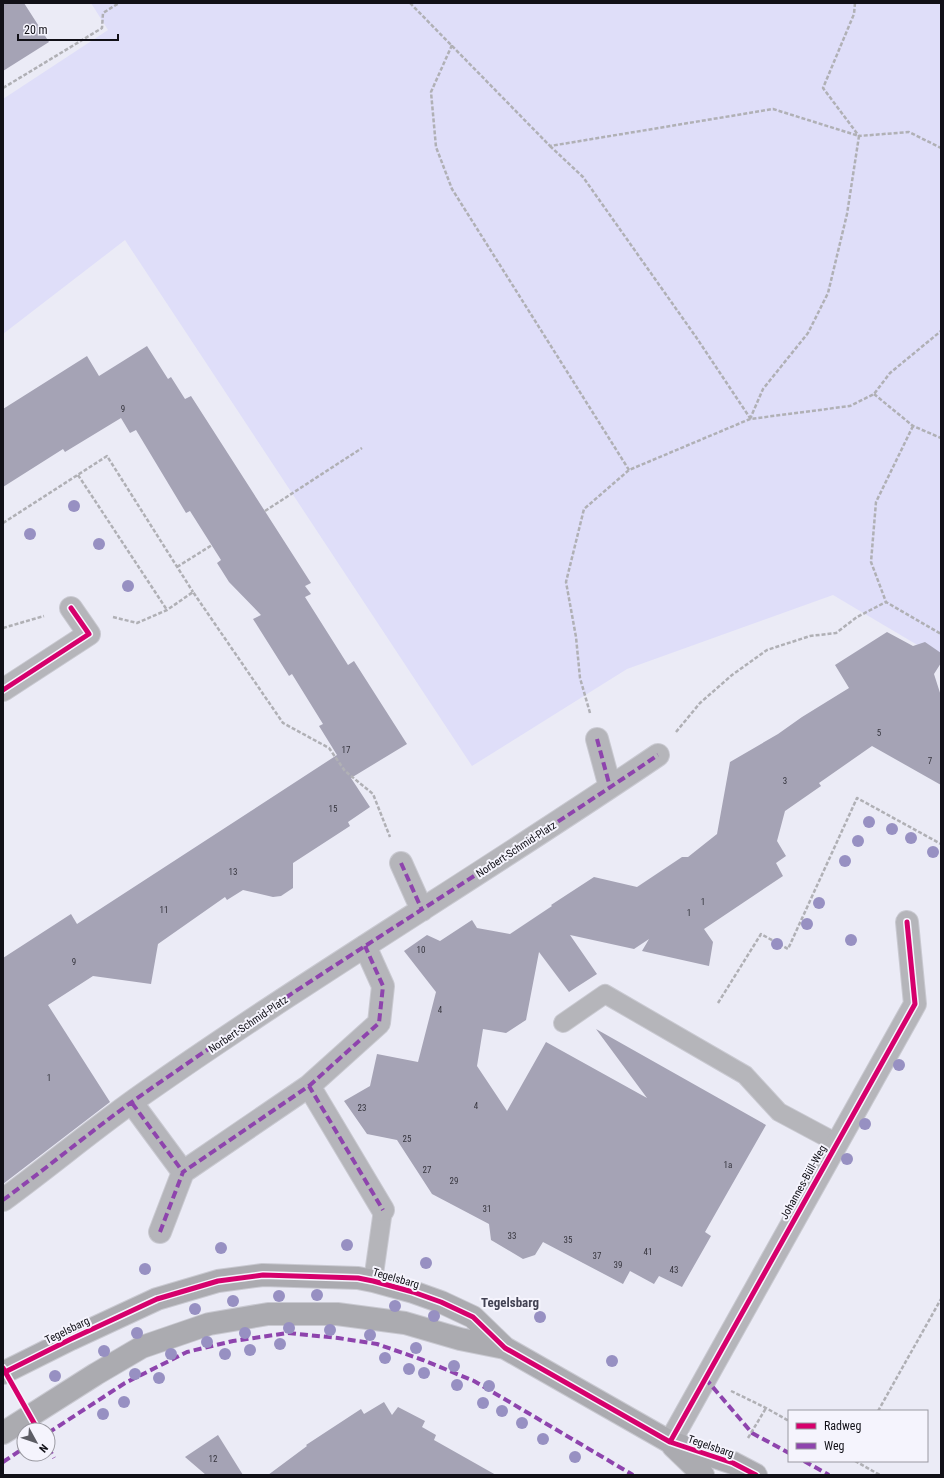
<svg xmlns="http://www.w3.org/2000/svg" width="944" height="1478" viewBox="0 0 944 1478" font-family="'Roboto Condensed',sans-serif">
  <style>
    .green { fill: #dfdef9 }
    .building { fill: #a5a3b5 }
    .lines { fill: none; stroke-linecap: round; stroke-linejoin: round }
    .lane-casing { stroke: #c9c9d1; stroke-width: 20 }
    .street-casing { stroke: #c9c9d1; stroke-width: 24 }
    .secondary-casing { stroke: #c9c9d1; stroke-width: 24 }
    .path { stroke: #b0b0b5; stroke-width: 2.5; stroke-dasharray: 4 2; stroke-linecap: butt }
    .lane { stroke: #b5b5ba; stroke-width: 18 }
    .street { stroke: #b5b5ba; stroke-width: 22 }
    .secondary { stroke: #ababb0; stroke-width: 22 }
    .quiet { stroke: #8e44ad; stroke-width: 4; stroke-dasharray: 8 4; stroke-linecap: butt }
    .cycleway-casing { stroke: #f5f4fd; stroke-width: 8 }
    .cycleway { stroke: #d6006c; stroke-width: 5 }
    .tree { fill: #9790c2 }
    .labels { text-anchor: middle; stroke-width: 4; stroke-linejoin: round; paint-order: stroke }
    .number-label { font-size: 9px; fill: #36353e }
    .street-label { font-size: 11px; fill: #111017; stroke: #f5f4fd }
    .quarter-label { font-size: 13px; font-weight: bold; fill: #424253; stroke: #f5f4fd }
  </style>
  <rect width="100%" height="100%" fill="#ebebf6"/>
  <path class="green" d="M91,3h850v656l-108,-64 -206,74 -155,97 -347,-526 -122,94v-235l105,-69z"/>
  <path class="building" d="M3,3h21l25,39 -46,29z
    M147,346l21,33 3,-2 14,22 6,-3 120,187 -6,3 6,8 -6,3 43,68 6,-4 53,83 -56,34 19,29 -22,15 2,4 -57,37v25l-12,8 -8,1 -30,-7 -16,10 -2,-3 -67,47 -7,40 -58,-8 -45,29 62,97 -107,82v-226l68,-44 6,10 260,-169 -18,-29 4,-2 -31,-50 -3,2 -36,-57 8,-4 -32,-33 -12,-19 4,-3 -31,-49 -4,2 -50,-83 -6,3 -9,-15 -56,34 -2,-3 -60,38v-78l84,-53 12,20z
    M887,632l26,14 12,-4 16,11v10l-7,11 7,22v89l-69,-39 -53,37 2,3 -36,25 -8,30 9,15 -10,7 7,13 -79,53 9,13 -4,24 -67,-15 7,-12 -15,10 -64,-14 27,39 -28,18 -30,-40 -13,68 -20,13 -23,-4 -6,37 30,45 39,-69 101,56 -51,-69 170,96 -61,107 6,4 -29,51 -23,-11 -5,8 -24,-13 -7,13 -80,-42 -8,13 -12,4 -32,-19 -2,-16 -57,-30 -35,-54 -30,-6 -23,-33 26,-15 7,-32 41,8 18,-70 -32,-41 23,-16 13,6 32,-21 5,8 33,6 42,-28 -1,-1 43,-28 43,10 45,-30h6l29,-23 13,-72 48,-28 24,-17 47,-29 -14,-23z
    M384,1402l8,13 6,-8 27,14 -3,6 14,8 -2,5 62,35h-228l39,-29 -1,-1 55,-36 3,5z
    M218,1435l25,40h-37l-21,-18z"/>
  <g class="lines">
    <g class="lane-casing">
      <path id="lane" d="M563,1023l42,-29 140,81 34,37 58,31
        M373,1281l10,-71"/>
    </g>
    <g class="street-casing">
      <path id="street" d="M3,690l86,-56 -18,-26
        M597,739l13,48
        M401,863l21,47
        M309,1086l70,-63 4,-37 -18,-40
        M132,1103l51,69
        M3,1200c48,-35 94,-74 143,-108 167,-117 343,-222 512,-337
        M160,1232l23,-60 126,-86 74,124
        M670,1442l245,-438 -8,-82"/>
    </g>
    <g class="secondary-casing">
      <path id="secondary" d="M3,1373l68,-34 86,-40 61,-18 45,-6 95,3 15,3 40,11 28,10 32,15 32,31 165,94 63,21 23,12
        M3,1433l93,-59 46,-27 67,-23 59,-10h69l68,9 55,16 45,9
        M673,1446l30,29"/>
    </g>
    <path class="path" d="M410,3l140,143 223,-37 86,27 -12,78 -19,79 -20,40 -45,56 -13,30
      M855,3l-1,11 -31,74 36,48 50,-4 32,16
      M452,45l-21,47 5,55 16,42 177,281
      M3,88l99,-60 1,-15 16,-10
      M550,146l33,31 113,160 54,81
      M874,394l39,32 28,12
      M913,426l-37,76 -5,60 15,40 55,32
      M78,475l89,135
      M265,511l97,-63
      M3,523l104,-67 86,136
      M177,567l35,-22
      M113,617l24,6 30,-13 26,-18 90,131 46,25 16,23 28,23 17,43
      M3,628l41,-12
      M590,713l-10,-35 -4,-41 -10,-55 18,-73 45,-39 121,-51 100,-13 24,-12 16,-21 51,-42
      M676,732l24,-29 32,-28 35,-25 43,-14 26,-3 21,-16 29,-15
      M718,1003l43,-69 27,15 69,-151 84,46
      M731,1391l35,17 23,13
      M878,1411l63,-112
      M748,1438l18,-30
      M855,1461l25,14"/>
    <use href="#lane" class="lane"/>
    <use href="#street" class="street"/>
    <use href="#secondary" class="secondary"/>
    <path class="quiet" d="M597,739l13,48
      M401,863l21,47
      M309,1086l70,-63 4,-37 -18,-40
      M132,1103l51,69
      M3,1200c48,-35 94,-74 143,-108 167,-117 343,-222 512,-337
      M160,1232l23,-60 126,-86 74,124
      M705,1378l47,55 37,20
      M48,1433l77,-50 62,-31 46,-11 55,-8 50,5 39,6 46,16 51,21 159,94
      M48,1447l6,11
      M804,1461l25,14
      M3,1462l21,-14"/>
    <g class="cycleway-casing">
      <path id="cycleway" d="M3,690l86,-56 -18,-26
        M3,1368l35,62
        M3,1373l68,-34 86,-40 61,-18 45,-6 95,3 15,3 40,11 28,10 32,15 32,31 165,94 63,21 23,12
        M670,1442l245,-438 -8,-82"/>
    </g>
    <use href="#cycleway" class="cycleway"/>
  </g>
  <g class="tree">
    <circle cx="74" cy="506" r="6"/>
    <circle cx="30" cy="534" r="6"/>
    <circle cx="99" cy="544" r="6"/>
    <circle cx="128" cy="586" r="6"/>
    <circle cx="869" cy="822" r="6"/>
    <circle cx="892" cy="829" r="6"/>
    <circle cx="911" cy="838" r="6"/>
    <circle cx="858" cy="841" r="6"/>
    <circle cx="933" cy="852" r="6"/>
    <circle cx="845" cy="861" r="6"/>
    <circle cx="819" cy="903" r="6"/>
    <circle cx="807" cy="924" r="6"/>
    <circle cx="851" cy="940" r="6"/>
    <circle cx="777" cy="944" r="6"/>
    <circle cx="899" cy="1065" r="6"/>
    <circle cx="865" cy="1124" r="6"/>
    <circle cx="847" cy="1159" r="6"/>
    <circle cx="347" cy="1245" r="6"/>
    <circle cx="221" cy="1248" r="6"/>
    <circle cx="426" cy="1263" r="6"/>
    <circle cx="145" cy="1269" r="6"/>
    <circle cx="317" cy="1295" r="6"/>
    <circle cx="279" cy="1296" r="6"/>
    <circle cx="233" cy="1301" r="6"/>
    <circle cx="395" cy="1306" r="6"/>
    <circle cx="195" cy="1309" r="6"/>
    <circle cx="434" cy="1316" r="6"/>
    <circle cx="540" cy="1317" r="6"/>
    <circle cx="289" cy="1328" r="6"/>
    <circle cx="330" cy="1330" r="6"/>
    <circle cx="137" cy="1333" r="6"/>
    <circle cx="245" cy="1333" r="6"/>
    <circle cx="370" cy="1335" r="6"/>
    <circle cx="207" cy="1342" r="6"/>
    <circle cx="280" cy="1344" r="6"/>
    <circle cx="416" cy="1348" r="6"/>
    <circle cx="250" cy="1350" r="6"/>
    <circle cx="104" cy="1351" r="6"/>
    <circle cx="171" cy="1354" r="6"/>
    <circle cx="225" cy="1354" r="6"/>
    <circle cx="385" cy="1358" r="6"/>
    <circle cx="612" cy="1361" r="6"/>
    <circle cx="454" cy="1366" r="6"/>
    <circle cx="409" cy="1369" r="6"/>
    <circle cx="424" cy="1373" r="6"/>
    <circle cx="135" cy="1374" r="6"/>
    <circle cx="55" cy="1376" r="6"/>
    <circle cx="159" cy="1378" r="6"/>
    <circle cx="457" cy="1385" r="6"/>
    <circle cx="489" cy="1386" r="6"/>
    <circle cx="124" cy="1402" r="6"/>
    <circle cx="483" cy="1403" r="6"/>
    <circle cx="502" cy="1411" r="6"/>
    <circle cx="103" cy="1414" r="6"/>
    <circle cx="522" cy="1423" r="6"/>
    <circle cx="543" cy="1439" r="6"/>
    <circle cx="575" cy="1457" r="6"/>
  </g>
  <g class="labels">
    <g class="number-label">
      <text x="123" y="412">9</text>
      <text x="879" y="736">5</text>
      <text x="346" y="753">17</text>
      <text x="930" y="764">7</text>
      <text x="785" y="784">3</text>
      <text x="333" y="812">15</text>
      <text x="233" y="875">13</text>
      <text x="703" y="905">1</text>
      <text x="164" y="913">11</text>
      <text x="689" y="916">1</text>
      <text x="421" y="953">10</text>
      <text x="74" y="965">9</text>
      <text x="440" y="1013">4</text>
      <text x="49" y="1081">1</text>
      <text x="476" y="1109">4</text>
      <text x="362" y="1111">23</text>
      <text x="407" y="1142">25</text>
      <text x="728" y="1168">1a</text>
      <text x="427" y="1173">27</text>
      <text x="454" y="1184">29</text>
      <text x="487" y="1212">31</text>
      <text x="512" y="1239">33</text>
      <text x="568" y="1243">35</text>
      <text x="648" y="1255">41</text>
      <text x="597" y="1259">37</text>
      <text x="618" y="1268">39</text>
      <text x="674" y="1273">43</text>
      <text x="213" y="1462">12</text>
    </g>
    <g class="street-label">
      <text transform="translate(516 849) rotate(-33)" y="4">Norbert-Schmid-Platz</text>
      <text transform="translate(248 1024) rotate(-34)" y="4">Norbert-Schmid-Platz</text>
      <text transform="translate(803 1182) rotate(-61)" y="4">Johannes-Büll-Weg</text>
      <text transform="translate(396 1278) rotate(16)" y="4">Tegelsbarg</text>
      <text transform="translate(67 1330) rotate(-26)" y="4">Tegelsbarg</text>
      <text transform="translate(711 1446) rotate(19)" y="4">Tegelsbarg</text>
    </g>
    <g class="quarter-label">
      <text x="510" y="1307">Tegelsbarg</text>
    </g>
  </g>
  <rect width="944" height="1478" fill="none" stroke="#111017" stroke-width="8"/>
  <rect x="788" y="1410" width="140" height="52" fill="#f5f4fd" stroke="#9a99a1"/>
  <rect x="796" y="1423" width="20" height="6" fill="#d6006c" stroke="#9a99a1"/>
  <text x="824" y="1430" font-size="12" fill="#111017">Radweg</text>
  <rect x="796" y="1443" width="20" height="6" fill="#8e44ad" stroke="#9a99a1"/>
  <text x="824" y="1450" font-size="12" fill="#111017">Weg</text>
  <g transform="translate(36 1442) rotate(130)"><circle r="19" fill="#f5f4fd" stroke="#9a99a1"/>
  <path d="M0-3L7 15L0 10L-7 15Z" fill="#5d5d65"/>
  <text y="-6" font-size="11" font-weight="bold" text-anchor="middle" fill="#111017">N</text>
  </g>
  <path d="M18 34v6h100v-6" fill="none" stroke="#111017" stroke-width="2"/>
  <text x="24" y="34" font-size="12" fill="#111017" stroke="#f5f4fd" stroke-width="3" paint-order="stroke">20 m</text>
</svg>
